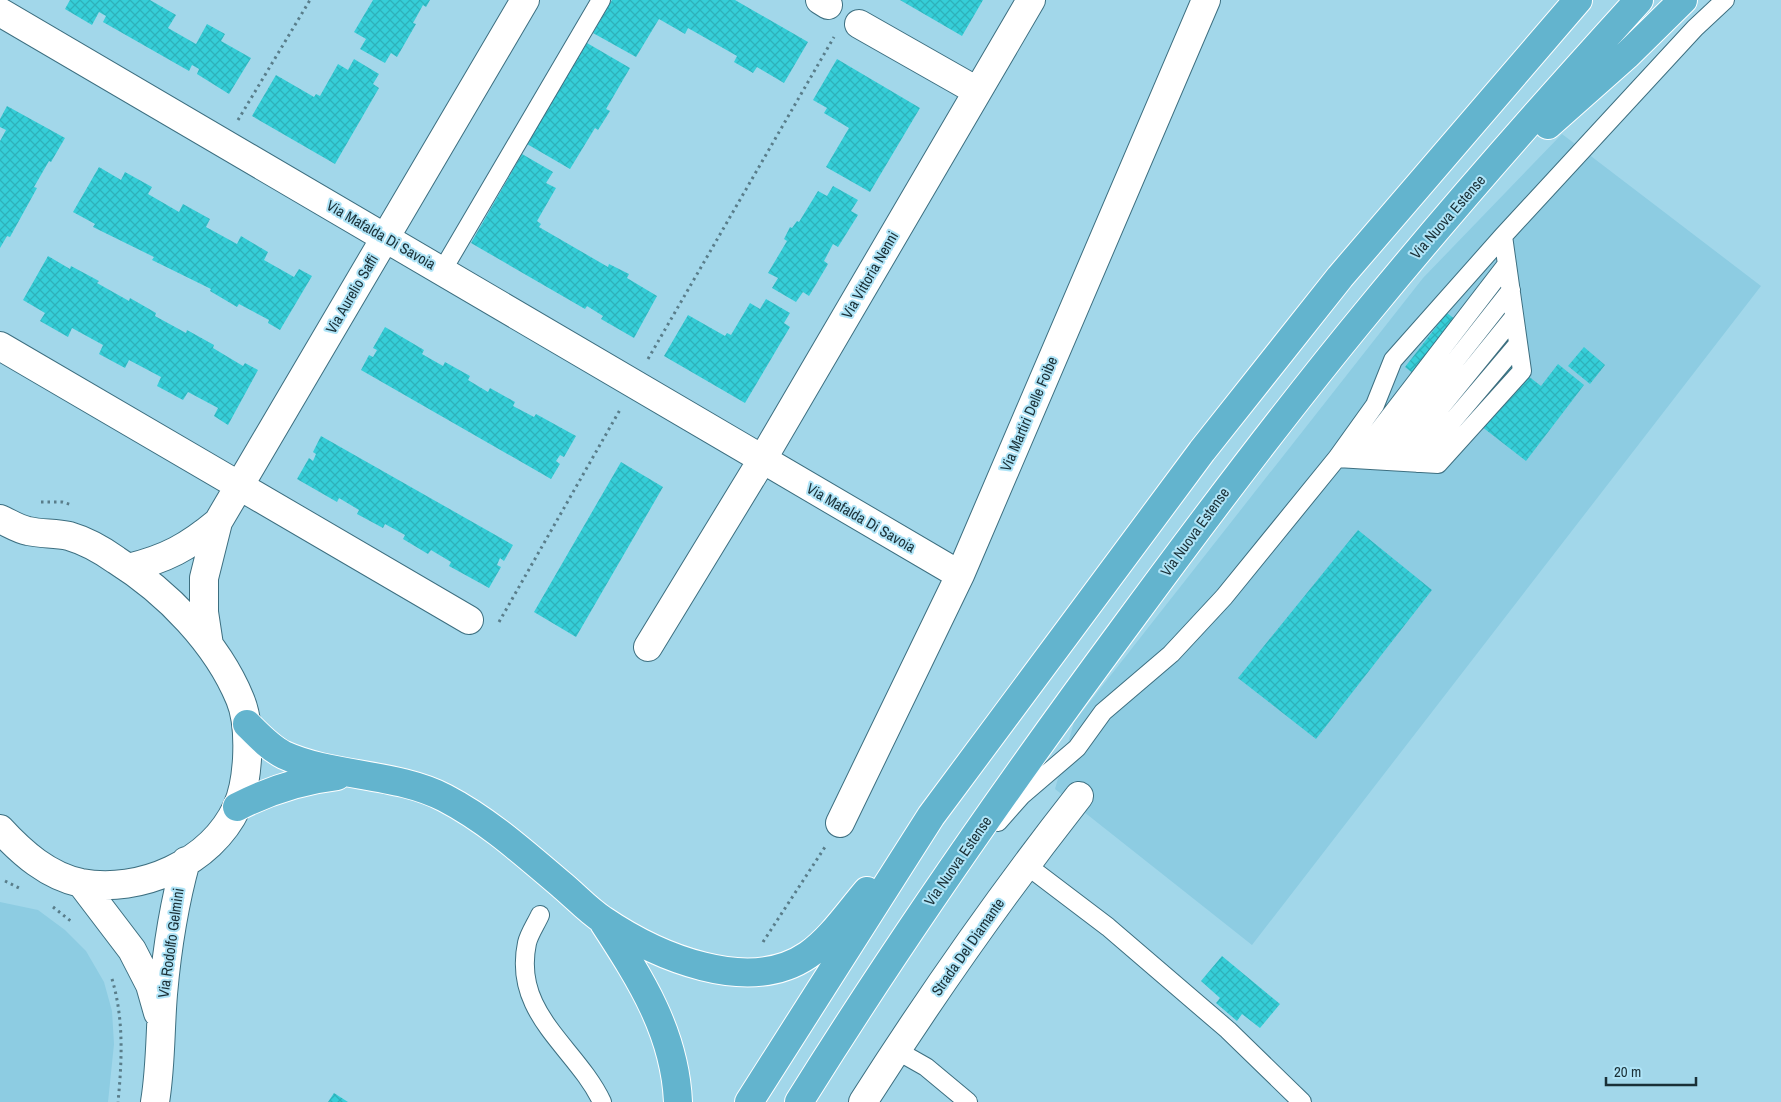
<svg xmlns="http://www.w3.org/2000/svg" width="1781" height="1102" viewBox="0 0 1781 1102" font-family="'Archivo Narrow',sans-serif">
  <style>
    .built { fill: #8dcce2 }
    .building { fill: url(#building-cross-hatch) }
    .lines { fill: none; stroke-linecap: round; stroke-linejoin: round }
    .service-casing { stroke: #3d6f80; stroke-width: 20 }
    .minor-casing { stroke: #3d6f80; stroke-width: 30 }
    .trunk-casing { stroke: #fff; stroke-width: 30 }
    .path { stroke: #597d8a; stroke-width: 3; stroke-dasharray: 2.5 4; stroke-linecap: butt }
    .service { stroke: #fff; stroke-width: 18 }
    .minor { stroke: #fff; stroke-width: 28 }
    .trunk { stroke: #63b4ce; stroke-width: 28 }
    .labels { text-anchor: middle; stroke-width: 4; stroke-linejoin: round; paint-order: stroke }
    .street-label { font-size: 15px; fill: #1a3037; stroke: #afe4f7 }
  </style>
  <defs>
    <pattern id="building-cross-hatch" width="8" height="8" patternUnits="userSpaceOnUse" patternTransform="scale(1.25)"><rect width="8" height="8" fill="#35ced8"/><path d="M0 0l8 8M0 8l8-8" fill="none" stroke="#2eb1ba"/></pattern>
  </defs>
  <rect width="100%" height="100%" fill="#a2d7ea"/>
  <path class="built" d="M1562,134l199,152 -509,659 -197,-156 19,-67 349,-444z
    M0,902l38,8 27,20 21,21 18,31 8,29 2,33 -6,58h-108z"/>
  <path class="building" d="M70,0h80l26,15 -8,13 28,16 11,-20 18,10 -4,7 30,17 -22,36 -32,-20 2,-5 -7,-4 -3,6 -86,-49 3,-6 -7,-4 -7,13 -27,-16z
    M373,0h57l-4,7 -3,-2 -10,18 3,1 -19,33 -6,-4 -6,10 -25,-14 6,-10 -12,-7z
    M612,0h123l73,42 -24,41 -27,-16 -4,6 -19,-11 3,-6 -49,-28 -3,6 -26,-15 -23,38 -43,-24z
    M900,0h83l-21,36z
    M587,43l43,25 -24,41 4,2 -12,19 -3,-2 -25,41 -43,-25z
    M354,59l25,15 -6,10 6,4 -44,76 -83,-48 24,-41 38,22 2,-3 4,2 18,-32 10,6z
    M837,59l83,49 -50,84 -44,-25 23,-39 -25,-15 3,-5 -14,-8z
    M7,106l58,32 -14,24 -2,-1 -15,26 3,1 -27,49 -3,-1 -7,12v-107l6,-11 -6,-3v-8z
    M522,154l31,18 -7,11 10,5 -19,33 4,3 -2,3 69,40 1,-3 20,10 -2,4 30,18 -23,42 -33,-19 2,-3 -16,-10 -2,3 -114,-66z
    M99,167l22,13 4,-8 27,15 -4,7 31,18 4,-8 27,15 -4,8 31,17 4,-8 27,16 -4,8 30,17 5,-8 13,7 -32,54 -12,-7 1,-3 -30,-16 -2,3 -27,-16 1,-2 -59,-29 2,-3 -61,-30 2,-3 -22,-12z
    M833,186l25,14 -7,11 7,4 -20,32 -5,-3 -9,17 4,3 -19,32 -6,-4 -7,10 -24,-14 6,-10 -10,-5 19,-32 -3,-2 6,-12 2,1 5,-7 2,1 19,-31 9,5z
    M48,256l22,13 1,-3 28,15 -2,2 32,18 1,-3 26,15 -1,3 31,17 1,-3 27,15 -1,3 30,18 2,-3 13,7 -30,55 -14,-9 4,-8 -30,-16 -5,8 -26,-14 4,-9 -32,-17 -4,8 -26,-14 4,-9 -31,-17 -4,9 -28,-16 5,-8 -22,-13z
    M766,299l24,14 -6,10 6,4 -45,76 -81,-47 24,-41 37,21 2,-3 4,2 19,-32 10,6z
    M1447,313l94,73 17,-22 26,21 -58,76 -121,-94z
    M385,327l39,23 -2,4 21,12 2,-4 25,14 -2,4 20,12 2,-4 25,14 -2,4 21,11 2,-3 40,22 -12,21 -4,-2 -4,6 4,3 -9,15 -190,-109 8,-15 4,2 4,-7 -4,-2z
    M1584,347l21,18 -15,19 -22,-18z
    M321,436l192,109 -9,16 -4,-3 -3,7 4,2 -12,21 -40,-22 2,-4 -20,-12 -3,4 -25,-15 2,-4 -20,-11 -2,4 -26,-14 2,-4 -20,-12 -2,4 -40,-23 12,-21 4,3 3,-7 -3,-2z
    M621,462l42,25 -87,150 -42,-25z
    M1358,530l74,60 -116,149 -78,-61z
    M1222,956l58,48 -20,24 -18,-14 -5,7 -21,-18 4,-5 -19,-17z
    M334,1093l14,9h-20z"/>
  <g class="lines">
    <g class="service-casing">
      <path id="service" d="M442,271l159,-271
        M1337,458l101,6 84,-93 -19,-135
        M1357,459l150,-195
        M1377,460l134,-170
        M1397,461l117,-144
        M1417,463l101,-119
        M998,822l23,-26 56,-48 26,-36 68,-58 53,-57 113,-139 38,-53 18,-45 110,-124 192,-208 30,-28
        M1025,864l83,63 120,103 74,72
        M540,915c-4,9 -11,19 -13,28 -15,71 49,104 75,159
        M896,1050l30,17 42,35"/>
    </g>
    <g class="minor-casing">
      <path id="minor" d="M820,0l8,5
        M0,12l960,563
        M859,24l118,67
        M0,346l469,274
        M0,519c9,4 18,10 28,12 13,3 27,2 41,5 17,5 33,14 47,24 51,32 101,83 124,139 8,19 8,40 7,60 -1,16 -3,33 -10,48 -26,56 -97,87 -156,76 -33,-7 -59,-30 -81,-54
        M128,568c38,-9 60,-21 90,-46
        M209,645l-5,-33v-34l14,-56 307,-522
        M648,647l114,-187 269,-460
        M840,823l120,-248 246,-575
        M81,883l51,67 18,35 8,28
        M155,1102c6,-36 5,-72 8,-108 4,-45 11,-90 23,-133
        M863,1102c67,-105 139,-208 216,-306"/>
    </g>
    <g class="trunk-casing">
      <path id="trunk" d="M1548,125l79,-70 56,-55
        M247,724c11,11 23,24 37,31 48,22 114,18 161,43 44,23 80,56 118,88 13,11 26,25 40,34 53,36 145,76 205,35 23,-16 41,-43 59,-64
        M237,807c33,-17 64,-27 100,-31
        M604,923c37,57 71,110 74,179
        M749,1102l182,-286 271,-365 138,-174 238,-277
        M799,1102c101,-162 210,-318 323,-471 80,-109 161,-217 247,-321 87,-106 178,-209 270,-310"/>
    </g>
    <path class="path" d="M238,120l72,-120
      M648,359l186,-322
      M41,502h21l10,3
      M499,622l122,-214
      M5,881l14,7
      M53,907l19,15
      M763,942l62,-95
      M112,979c12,40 10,82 6,123"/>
    <use href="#service" class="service"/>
    <use href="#minor" class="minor"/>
    <use href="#trunk" class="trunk"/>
  </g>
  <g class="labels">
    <g class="street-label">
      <text transform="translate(1448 217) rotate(-49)" y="5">Via Nuova Estense</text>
      <text transform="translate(381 235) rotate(30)" y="5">Via Mafalda Di Savoia</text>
      <text transform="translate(870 275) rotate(-60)" y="5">Via Vittoria Nenni</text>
      <text transform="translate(352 294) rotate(-60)" y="5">Via Aurelio Saffi</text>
      <text transform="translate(1029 414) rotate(-67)" y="5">Via Martiri Delle Foibe</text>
      <text transform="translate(861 518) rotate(30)" y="5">Via Mafalda Di Savoia</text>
      <text transform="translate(1195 532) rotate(-54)" y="5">Via Nuova Estense</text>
      <text transform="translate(958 861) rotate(-55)" y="5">Via Nuova Estense</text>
      <text transform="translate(171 943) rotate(-82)" y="5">Via Rodolfo Gelmini</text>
      <text transform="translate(968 947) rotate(-55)" y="5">Strada Del Diamante</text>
    </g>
  </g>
  <path d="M1606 1077v8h90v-8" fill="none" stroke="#1a3037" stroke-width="2.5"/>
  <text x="1614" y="1077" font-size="15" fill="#1a3037" stroke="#afe4f7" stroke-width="4" paint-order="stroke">20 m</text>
</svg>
